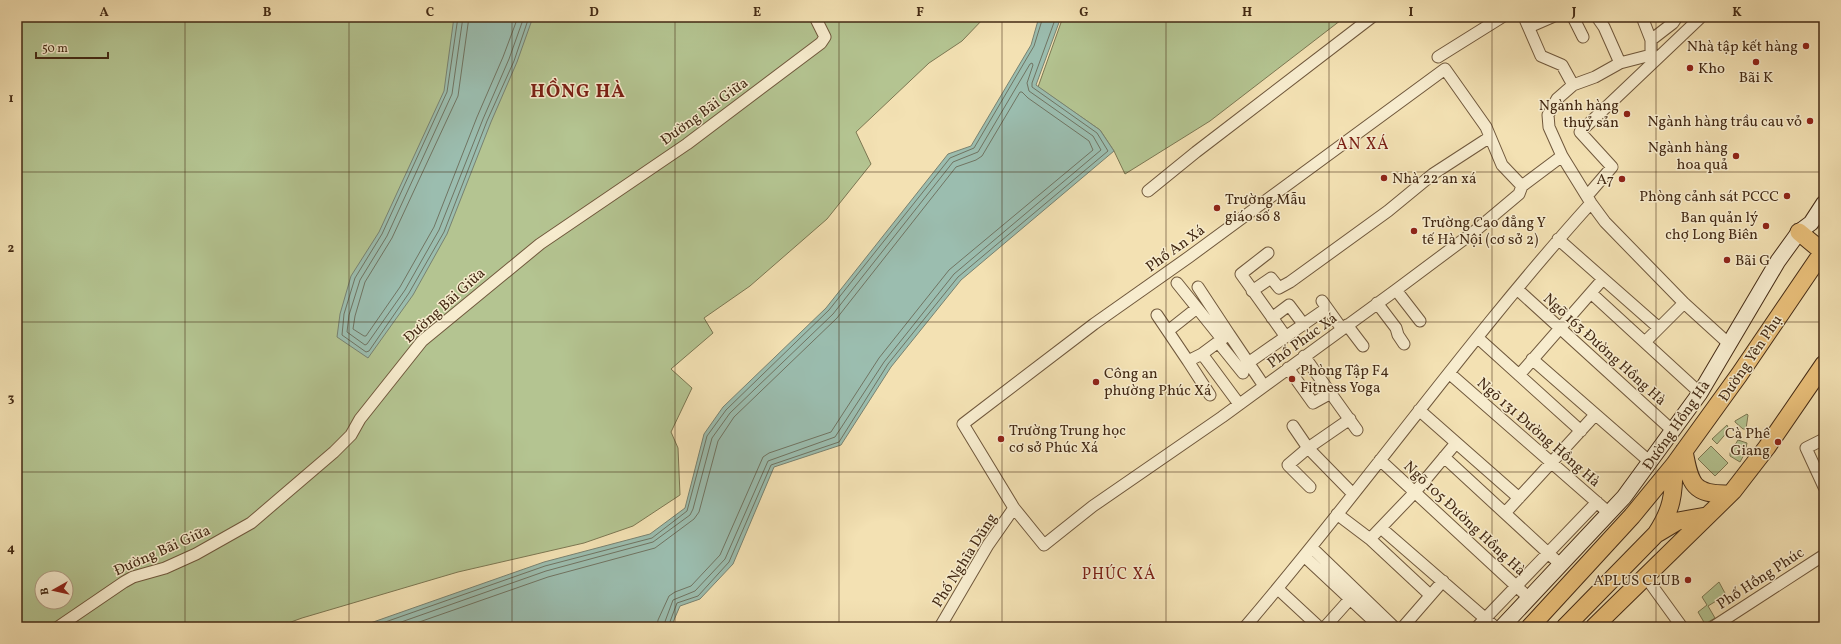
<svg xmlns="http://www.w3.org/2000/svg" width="1841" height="644" viewBox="0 0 1841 644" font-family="Vollkorn,serif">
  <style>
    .green { fill: #b4c491; stroke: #7c7752; fill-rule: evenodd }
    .water { fill: #9bbdaf; stroke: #788271 }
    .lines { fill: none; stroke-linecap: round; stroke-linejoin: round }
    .shore { stroke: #707462; stroke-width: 1 }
    .street-casing { stroke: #70583c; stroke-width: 13 }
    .secondary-casing { stroke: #442a14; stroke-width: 17 }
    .primary-casing { stroke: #442a14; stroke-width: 19 }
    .street { stroke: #f7ecce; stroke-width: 11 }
    .secondary { stroke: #f7ecce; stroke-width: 15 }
    .primary { stroke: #eac07a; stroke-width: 17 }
    .grid { fill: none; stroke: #442a14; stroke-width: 1; stroke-opacity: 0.55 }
    .poi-dot { fill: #8f2418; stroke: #f7ecce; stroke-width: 1.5 }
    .labels { text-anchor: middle; stroke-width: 3; stroke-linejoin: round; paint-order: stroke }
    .poi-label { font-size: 15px; fill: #442a14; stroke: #f7ecce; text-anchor: end }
    .street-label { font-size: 15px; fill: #442a14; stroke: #f7ecce }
    .neighbourhood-label { font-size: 16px; letter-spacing: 1px; fill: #7a1f14; stroke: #f7ecce }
    .district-label { font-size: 19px; font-weight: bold; letter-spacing: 1px; fill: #7a1f14; stroke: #f7ecce }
    .neatline { fill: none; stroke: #442a14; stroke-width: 1.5 }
    .grid-label { font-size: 13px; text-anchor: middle; font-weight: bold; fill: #442a14 }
  </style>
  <rect width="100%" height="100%" fill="#f3e1b3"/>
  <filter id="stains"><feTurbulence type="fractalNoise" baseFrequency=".005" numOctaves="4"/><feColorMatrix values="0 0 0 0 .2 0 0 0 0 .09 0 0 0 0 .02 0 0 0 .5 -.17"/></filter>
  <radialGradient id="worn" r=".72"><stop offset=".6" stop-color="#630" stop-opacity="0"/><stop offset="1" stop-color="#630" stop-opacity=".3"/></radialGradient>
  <path class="green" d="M17,17h968l-23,24 -33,22 -73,69 15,32 -44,55 -77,67 -46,32 9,15 -42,36 21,19 -21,44 7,16 2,47 -47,31 -49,17 -126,29 -156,46 -25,9h-260zM42,578h24v24h-24z
    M1063,17h282l-135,104 -85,53 -11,-23 -14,-21 -62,-43z
    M1747,414l1,1 -2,14h-3l-8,-7v-1z
    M1727,425l2,5 -12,14 -5,-5z
    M1738,440l9,3 -2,10 -5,9 -10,-6v-3z
    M1711,446l17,17 -13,13 -17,-17z
    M1719,582l7,13 -18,11 7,12 -10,6 -7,-12 9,-7 -5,-8z"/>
  <path class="water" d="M454,17h79l-16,45 -26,60 -44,112 -34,61 -45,63 -31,-21 3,-23 11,-38 28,-44 65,-141z
    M1039,17h22l-25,68 64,45 14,21 -153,129 -70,87 -50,78 -67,22 -41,97 -33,35 -20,7 -9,21h-312l185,-65 106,-28 35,-26 19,-74 19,-27 103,-99 122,-154 23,-8 60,-101z"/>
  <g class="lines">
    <path class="shore" d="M458,17l-11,75 -65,142 -27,44 -11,36 -2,21 24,17 3,-1 40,-58 35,-61 43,-111 27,-60 15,-44
      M463,17l-11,77 -65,142 -27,44 -11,35 -2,17 18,13 2,-1 38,-54 34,-60 44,-111 26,-60 15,-42
      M469,17l-11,79 -66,142 -27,44 -10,34 -2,13 11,7h2l34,-49 34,-60 43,-110 26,-60 15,-40
      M371,627l174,-61 107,-28 35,-27 20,-75 19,-26 103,-100 121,-152 24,-10 60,-102 9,-29
      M387,627l159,-56 107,-29 37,-27 3,-6 19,-71 18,-25 103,-99 120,-152 25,-10 52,-88 2,-1 1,2 -6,18 2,8 64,45 8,14 -147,124 -70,88 -49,75 -67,24 -43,98 -30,32 -22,9 -10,27
      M405,627l143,-50 107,-29 39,-29 5,-7 19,-71 16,-24 103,-99 119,-151 20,-7 6,-4 38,-64h2l6,6 61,43 4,9 -144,120 -70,88 -48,74 -62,21 -6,4 -43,98 -29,31 -16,6 -6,4 -11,24 -1,7
      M668,627l9,-24 21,-7 31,-34 42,-97 68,-23 49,-78 70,-87 150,-126 -11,-18 -65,-46v-4l24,-66"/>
    <g class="street-casing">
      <path id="street" d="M1524,17l17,39 21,9 11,20
        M1573,17l10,20
        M1597,17l7,10 16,36
        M1642,17l9,23
        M1529,27l23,-10
        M1438,57l64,-40
        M1562,156l-13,-29 -1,-12 9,-16 16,-14 22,-8 25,-14 31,-8v-15l22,-17 4,-6
        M1522,186l-20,-21 -16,-38 -41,-58 -256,188 -95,67 -131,100 51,84 30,37 49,-39 129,-89 174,-127 79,-59 44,-37 3,-8 40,-30 29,47 14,19 79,81 44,40
        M1148,191l48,-39 176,-135
        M1587,196l25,-29 -32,-35 121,-115
        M1558,239l101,89
        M1268,253l-27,21 45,63
        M1177,283l45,56
        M1198,287l31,47
        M1517,289l156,142
        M1396,290l24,31
        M1252,291l19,-13 8,10 11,-6 98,-71 45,-37 57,-37
        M1591,293l109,100
        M1322,301l20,28
        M1377,303l19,25 2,7 6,9
        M1157,315l31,46
        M1272,318l17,-13 15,20
        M1347,325l16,21
        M1168,331l29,-23
        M1478,338l103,93
        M1218,342l25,31
        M1645,342l39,-39
        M1202,354l37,50
        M1304,356l53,74
        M1532,359l118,103
        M1248,363l79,-55
        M1288,368l25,35 18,-10
        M1449,373l160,140
        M1519,375l84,-96
        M1210,395l-22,-34 14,-7 27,-20 35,52
        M1419,410l100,88
        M1293,426l15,22 45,46
        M1824,439l-18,9 18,39
        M1444,457l116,107
        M1380,460l149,138
        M1310,487l-22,-22 20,-17 42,-29
        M1505,513l90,-98
        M1337,514l33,25 60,56
        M1381,528l114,99
        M1370,539l45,-47 41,-49
        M1311,547l83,80
        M1304,556l76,71
        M1645,576l37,51
        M1278,589l41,38
        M58,627l66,-45 9,-5 32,-9 31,-14 55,-31 83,-71 17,-17 9,-16 62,-78 118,-97 147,-100 134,-101 4,-6 -10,-20
        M940,627l48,-82 26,-37
        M1245,627c119,-139 224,-289 346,-424
        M1325,627l25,-28
        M1403,627l40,-46
        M1477,627l120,-125
        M1713,627l111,-72"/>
    </g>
    <g class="secondary-casing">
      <path id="secondary" d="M1502,627l122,-130 76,-104 78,-132 21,-29 12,-9 13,-20"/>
    </g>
    <g class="primary-casing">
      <path id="primary" d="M1799,232l24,20
        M1684,451c6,33 9,44 45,43
        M1658,533l20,-12 28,-5
        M1530,627l102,-111 42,-51 65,-90 85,-125
        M1565,627l91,-93c16,-24 18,-40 18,-69
        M1594,627l139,-136 34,-44 57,-83"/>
    </g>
    <use href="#street" class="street"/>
    <use href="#secondary" class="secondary"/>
    <use href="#primary" class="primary"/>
  </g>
  <path class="grid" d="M185,17v610M349,17v610M512,17v610M675,17v610M839,17v610M1002,17v610M1166,17v610M1329,17v610M1492,17v610M1656,17v610M17,172h1807M17,322h1807M17,472h1807"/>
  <g class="poi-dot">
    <circle cx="1806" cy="46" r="4"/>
    <circle cx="1756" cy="62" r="4"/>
    <circle cx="1690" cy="68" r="4"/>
    <circle cx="1627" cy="114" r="4"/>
    <circle cx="1810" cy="121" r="4"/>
    <circle cx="1736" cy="156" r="4"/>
    <circle cx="1384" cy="178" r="4"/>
    <circle cx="1622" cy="179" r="4"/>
    <circle cx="1787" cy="196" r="4"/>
    <circle cx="1217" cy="208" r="4"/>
    <circle cx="1766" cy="226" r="4"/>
    <circle cx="1414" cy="231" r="4"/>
    <circle cx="1727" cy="260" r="4"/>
    <circle cx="1292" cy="379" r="4"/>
    <circle cx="1096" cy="382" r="4"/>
    <circle cx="1001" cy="439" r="4"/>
    <circle cx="1778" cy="442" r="4"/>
    <circle cx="1688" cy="580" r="4"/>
  </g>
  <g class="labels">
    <g class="poi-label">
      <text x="1798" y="51">Nhà tập kết hàng</text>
      <text x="1698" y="73" text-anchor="start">Kho</text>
      <text x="1756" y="82" text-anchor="middle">Bãi K</text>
      <text x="1619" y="110">Ngành hàng<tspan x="1619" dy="17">thuỷ sản</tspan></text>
      <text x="1802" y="126">Ngành hàng trầu cau vỏ</text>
      <text x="1728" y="152">Ngành hàng<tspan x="1728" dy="17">hoa quả</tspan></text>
      <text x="1392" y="183" text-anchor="start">Nhà 22 an xá</text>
      <text x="1614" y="184">A7</text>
      <text x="1779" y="201">Phòng cảnh sát PCCC</text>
      <text x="1225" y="204" text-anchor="start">Trường Mẫu<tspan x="1225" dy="17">giáo số 8</tspan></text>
      <text x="1758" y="222">Ban quản lý<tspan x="1758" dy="17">chợ Long Biên</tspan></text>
      <text x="1422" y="227" text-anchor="start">Trường Cao đẳng Y<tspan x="1422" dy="17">tế Hà Nội (cơ sở 2)</tspan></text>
      <text x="1735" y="265" text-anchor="start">Bãi G</text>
      <text x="1300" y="375" text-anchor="start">Phòng Tập F4<tspan x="1300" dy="17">Fitness Yoga</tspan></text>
      <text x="1104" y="378" text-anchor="start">Công an<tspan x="1104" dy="17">phường Phúc Xá</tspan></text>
      <text x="1009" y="435" text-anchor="start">Trường Trung học<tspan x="1009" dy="17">cơ sở Phúc Xá</tspan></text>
      <text x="1770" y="438">Cà Phê<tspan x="1770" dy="17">Giang</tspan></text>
      <text x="1680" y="585">APLUS CLUB</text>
    </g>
    <g class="street-label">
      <text transform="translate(704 111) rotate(-36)" y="5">Đường Bãi Giữa</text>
      <text transform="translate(1175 248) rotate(-36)" y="5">Phố An Xá</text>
      <text transform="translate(444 305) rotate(-42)" y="5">Đường Bãi Giữa</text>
      <text transform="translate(1302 340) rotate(-36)" y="5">Phố Phúc Xá</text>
      <text transform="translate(1605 349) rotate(42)" y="5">Ngõ 163 Đường Hồng Hà</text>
      <text transform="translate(1750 358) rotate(-56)" y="5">Đường Yên Phụ</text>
      <text transform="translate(1676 425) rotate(-55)" y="5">Đường Hồng Hà</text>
      <text transform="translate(1539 432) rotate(41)" y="5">Ngõ 131 Đường Hồng Hà</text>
      <text transform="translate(1465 518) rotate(43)" y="5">Ngõ 105 Đường Hồng Hà</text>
      <text transform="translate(162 550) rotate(-24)" y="5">Đường Bãi Giữa</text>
      <text transform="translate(964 560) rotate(-58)" y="5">Phố Nghĩa Dũng</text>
      <text transform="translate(1760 578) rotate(-33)" y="5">Phố Hồng Phúc</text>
    </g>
    <g class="neighbourhood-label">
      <text x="1363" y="149">AN XÁ</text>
      <text x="1119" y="579">PHÚC XÁ</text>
    </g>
    <g class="district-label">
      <text x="578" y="97">HỒNG HÀ</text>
    </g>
  </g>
  <rect width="1841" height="644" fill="none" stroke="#f3e1b3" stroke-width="44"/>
  <g transform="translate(54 590) rotate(262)"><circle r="19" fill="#f7ecce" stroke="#af9e84"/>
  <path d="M0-3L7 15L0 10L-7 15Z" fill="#8f2418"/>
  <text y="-6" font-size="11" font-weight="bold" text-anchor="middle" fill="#442a14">B</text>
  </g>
  <path d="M36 52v6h72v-6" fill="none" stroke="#442a14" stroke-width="2"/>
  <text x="42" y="52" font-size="12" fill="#442a14" stroke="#f7ecce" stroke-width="3" paint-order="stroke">50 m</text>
  <rect x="22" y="22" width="1797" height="600" class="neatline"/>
  <g class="grid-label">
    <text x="104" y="16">A</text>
    <text x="267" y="16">B</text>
    <text x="430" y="16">C</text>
    <text x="594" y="16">D</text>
    <text x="757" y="16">E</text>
    <text x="920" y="16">F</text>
    <text x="1084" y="16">G</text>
    <text x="1247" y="16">H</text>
    <text x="1411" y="16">I</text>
    <text x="1574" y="16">J</text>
    <text x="1737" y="16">K</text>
    <text x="11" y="102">1</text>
    <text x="11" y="252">2</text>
    <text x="11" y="402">3</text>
    <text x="11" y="552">4</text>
  </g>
  <rect width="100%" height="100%" filter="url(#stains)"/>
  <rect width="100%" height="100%" fill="url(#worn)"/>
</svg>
